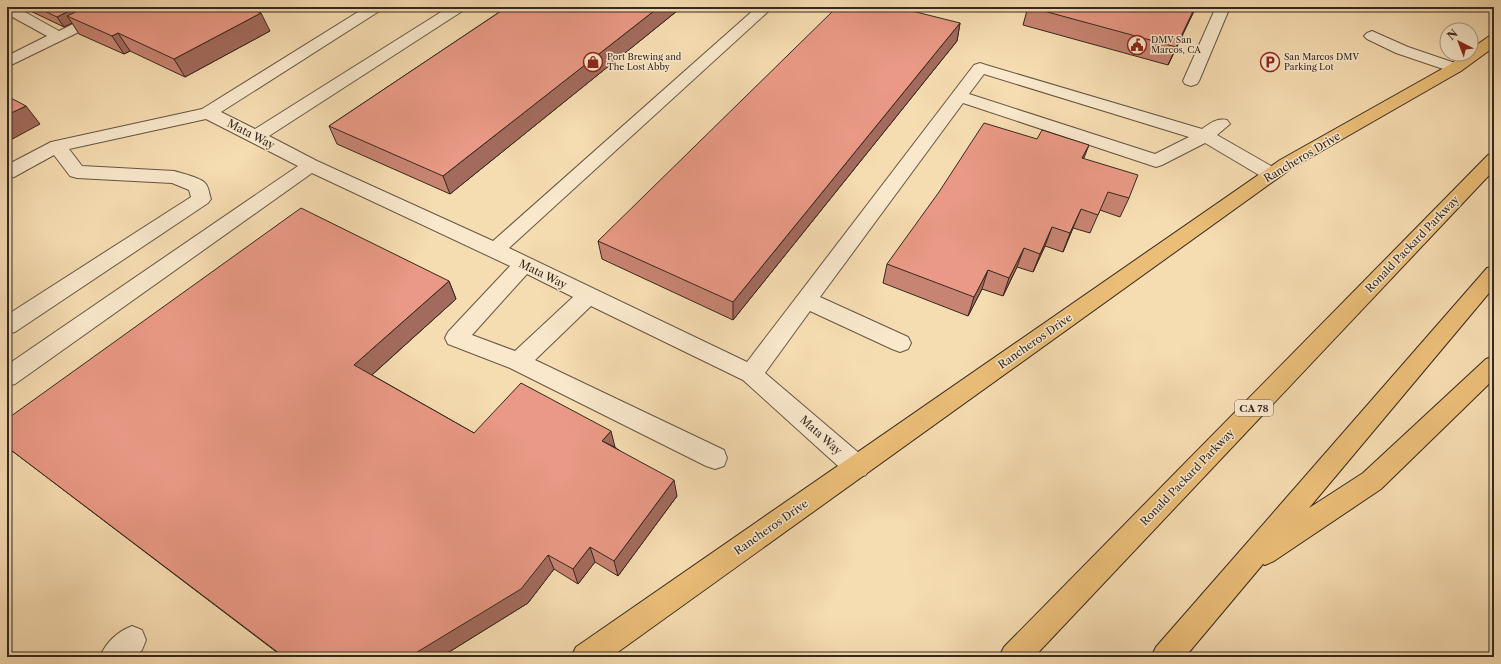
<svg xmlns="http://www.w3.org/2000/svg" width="1501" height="664" viewBox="0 0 1501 664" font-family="'Libre Caslon Text',serif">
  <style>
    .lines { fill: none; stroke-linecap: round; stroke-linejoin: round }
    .minor-casing { stroke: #665543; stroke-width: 2 }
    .major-casing { stroke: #36281e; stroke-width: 2 }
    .highway-casing { stroke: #36281e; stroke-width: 2 }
    .minor { fill: #f9e8cc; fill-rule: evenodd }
    .major { fill: #ebbe78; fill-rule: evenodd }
    .highway { fill: #ebbe78; fill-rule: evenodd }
    .wall { fill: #c88472; stroke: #36281e }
    .shaded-wall { fill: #a36b5d; stroke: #36281e }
    .building { fill: #e99985; stroke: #36281e }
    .labels { text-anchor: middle; stroke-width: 3; stroke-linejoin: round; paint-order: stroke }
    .far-poi-label { font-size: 9px; fill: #36281e; stroke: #f9e8cc; text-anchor: start }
    .shield { fill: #f9e8cc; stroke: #706252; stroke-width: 1 }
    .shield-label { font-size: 10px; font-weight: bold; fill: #36281e }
    .street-label { font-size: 11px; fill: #36281e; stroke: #f9e8cc }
  </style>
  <rect width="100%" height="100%" fill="#f6dcb1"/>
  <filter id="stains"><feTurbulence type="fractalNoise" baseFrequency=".005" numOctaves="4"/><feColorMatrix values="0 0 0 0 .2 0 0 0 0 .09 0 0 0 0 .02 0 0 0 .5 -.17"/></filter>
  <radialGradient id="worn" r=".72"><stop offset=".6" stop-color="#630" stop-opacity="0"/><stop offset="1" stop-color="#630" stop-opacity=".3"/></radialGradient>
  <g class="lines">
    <g class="minor-casing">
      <path id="minor" d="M7,7h9l43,24 48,-24h19l-2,3 -117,57v-11l40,-20 -40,-22z
        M366,7h17l-2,3 -160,102 34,17 194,-122h17l-2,3 -195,126 48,25 176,80 264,-234h16l-264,241 238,114 227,-297 6,-2 6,2 216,64c9,-6 14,-11 25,-9l3,4 -13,11 61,35 2,4 -2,4 -7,2 -7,-2 -59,-35 -43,22 -6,2 -193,-64 -143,194 88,40 3,6 -3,6 -8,3 -8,-3 -82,-38 -45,62 101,86 3,8 -3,8 -9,3 -9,-3 -105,-95 -152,-74 -56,54 189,90 3,8 -3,8 -9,3 -9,-3 -196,-98 -62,-24 -3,-6 3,-6 62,-66 -198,-93 -297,211 -8,2v-21l291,-199 -92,-47 -137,30 13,17 92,5c7,2 27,7 31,12 4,4 4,11 6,16l-3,4 -193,129 -8,2v-19l184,-118 -2,-7 -17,-7 -95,-5 -7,-2 -16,-21 -40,22 -7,2v-14l44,-23 151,-33zM984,74l205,63 -34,17 -186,-60zM527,274l46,23 -58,54 -43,-16z
        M1216,7h14l-31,74 -2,3 -6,2 -6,-2 -2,-3z
        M1372,31l36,16 53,18 2,3 -2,3 -6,2 -59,-20 -29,-14 -3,-3 3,-3z
        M132,626l10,4 4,10 -4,10 -7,7h-35c6,-15 17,-25 32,-31z"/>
    </g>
    <g class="major-casing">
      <path id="major" d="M1494,35v12l-33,24 -169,97 -681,489h-40l5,-10 704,-487 169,-95 15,-11h7v-5l17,-12z"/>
    </g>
    <g class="highway-casing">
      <path id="highway" d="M1494,153v17l-460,487h-35l5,-10 484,-492z
        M1494,266v21l-185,221 54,-35 123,-114 8,-3v23l-113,110 -107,72 -9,4 -2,-1 -78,93h-34l5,-10 331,-379z"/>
    </g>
    <use href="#minor" class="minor"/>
    <use href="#major" class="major"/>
    <use href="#highway" class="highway"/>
  </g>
  <path class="wall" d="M22,7h224l24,24 -85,46 -55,-26 -6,3 -45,-20 -7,-11 -8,4z
    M507,7h175l-232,187 -113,-50 -8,-18z
    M1028,7h168l-28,58 -145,-40z
    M960,23l-3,18 -224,279 -131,-61 -4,-18z
    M1083,159l46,39 -9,19 -20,-7 -10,23 -17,-5 -10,24 -18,-6 -12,26 -16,-5 -14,29 -21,-7 -14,27 -85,-33 4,-19z
    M449,281l7,18 -84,76 102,58 141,14 62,49 -59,80 -23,-14 -17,22 -24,-15 -26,34 -87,54h-158l-276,-210v-28z"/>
  <path class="shaded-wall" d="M77,7h15l-25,9 5,7 -8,4 -7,-10z
    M659,7h23l-232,187 -7,-18z
    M1195,7h1l-28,58 8,-18z
    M261,13l9,18 -85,46 -11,-18z
    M960,23l-3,18 -224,279v-18z
    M118,33l12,18 -6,3 -12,-18z
    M26,106l14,18 -33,18v-27z
    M1089,145l-7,18v-5z
    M1081,209l-8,19 -10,24 7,-19z
    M1052,227l-7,19 -12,26 7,-18z
    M1024,248l-7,19 -14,29 6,-18z
    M988,270l-6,19 -14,27 6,-19z
    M449,281l7,18 -92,83 -10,-17z
    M611,431l4,16 -13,-6z
    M674,480l3,16 -59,80 -4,-15z
    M590,547l5,15 -17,22 -5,-15z
    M548,555l6,14 -26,34 -87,54h-32z"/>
  <path class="building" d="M36,7h41l-20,10z
    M86,7h160l15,6 -87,46 -56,-26 -6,3 -45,-20z
    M507,7h152l-216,169 -114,-50z
    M837,7h59l64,16 -227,279 -135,-61z
    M1029,7h166l-19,40z
    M7,96l19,10 -19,9z
    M984,123l53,16 5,-9 47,15 -7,13 56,17 -9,23 -21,-6 -10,23 -17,-6 -11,24 -18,-6 -12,27 -16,-6 -15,30 -21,-8 -14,27 -87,-33 52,-72z
    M301,208l148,73 -95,84 120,68 47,-50 90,48 -9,10 72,39 -60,81 -24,-14 -17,22 -25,-14 -27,34 -112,68h-125l-277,-210v-28z"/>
  <defs>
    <g id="civic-ring" transform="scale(1)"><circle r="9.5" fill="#f9e8cc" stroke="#8f2418" stroke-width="1.5"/><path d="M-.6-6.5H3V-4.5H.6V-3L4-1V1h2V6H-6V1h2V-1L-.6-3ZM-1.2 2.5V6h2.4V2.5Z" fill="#8f2418"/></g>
    <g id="shop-ring" transform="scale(1)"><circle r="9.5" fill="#f9e8cc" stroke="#8f2418" stroke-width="1.5"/><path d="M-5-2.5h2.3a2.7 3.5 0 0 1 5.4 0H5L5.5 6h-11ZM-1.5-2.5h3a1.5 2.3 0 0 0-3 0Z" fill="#8f2418"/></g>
    <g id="parking-ring" transform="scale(1)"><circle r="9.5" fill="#f9e8cc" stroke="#8f2418" stroke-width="1.5"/><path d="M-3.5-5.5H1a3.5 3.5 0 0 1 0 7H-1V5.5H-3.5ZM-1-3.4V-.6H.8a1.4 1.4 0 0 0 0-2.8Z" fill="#8f2418"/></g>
  </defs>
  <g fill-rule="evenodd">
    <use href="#civic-ring" x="1137" y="45"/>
    <use href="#shop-ring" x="593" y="62"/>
    <use href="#parking-ring" x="1270" y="62"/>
  </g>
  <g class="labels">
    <g class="far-poi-label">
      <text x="1151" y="43">DMV San<tspan x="1151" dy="10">Marcos, CA</tspan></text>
      <text x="607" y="60">Port Brewing and<tspan x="607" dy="10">The Lost Abby</tspan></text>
      <text x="1284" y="60">San Marcos DMV<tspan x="1284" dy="10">Parking Lot</tspan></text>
    </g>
    <rect class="shield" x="1235" y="400" width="38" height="16" rx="3"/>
    <g class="shield-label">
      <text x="1254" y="412">CA 78</text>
    </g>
    <g class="street-label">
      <text transform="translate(251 134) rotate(27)" y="4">Mata Way</text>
      <text transform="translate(1302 157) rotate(-31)" y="4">Rancheros Drive</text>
      <text transform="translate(1412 244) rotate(-46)" y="4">Ronald Packard Parkway</text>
      <text transform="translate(543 274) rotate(26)" y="4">Mata Way</text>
      <text transform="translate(1035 341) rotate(-35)" y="4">Rancheros Drive</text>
      <text transform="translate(821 435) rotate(42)" y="4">Mata Way</text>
      <text transform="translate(1187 477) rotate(-46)" y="4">Ronald Packard Parkway</text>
      <text transform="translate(771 527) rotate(-35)" y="4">Rancheros Drive</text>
    </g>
  </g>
  <rect width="1501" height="664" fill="none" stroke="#f6dcb1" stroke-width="24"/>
  <rect x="8" y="8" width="1485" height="648" fill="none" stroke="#36281e" stroke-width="2"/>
  <rect x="12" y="12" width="1477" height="640" fill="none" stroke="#36281e"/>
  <g transform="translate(1459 42) rotate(318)"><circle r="19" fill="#f9e8cc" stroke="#ab9b86"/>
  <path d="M0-3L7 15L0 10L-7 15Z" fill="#8f2418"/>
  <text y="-6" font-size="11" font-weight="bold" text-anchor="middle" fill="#36281e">N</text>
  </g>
  <rect width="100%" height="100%" filter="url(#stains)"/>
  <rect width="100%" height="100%" fill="url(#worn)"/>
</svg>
